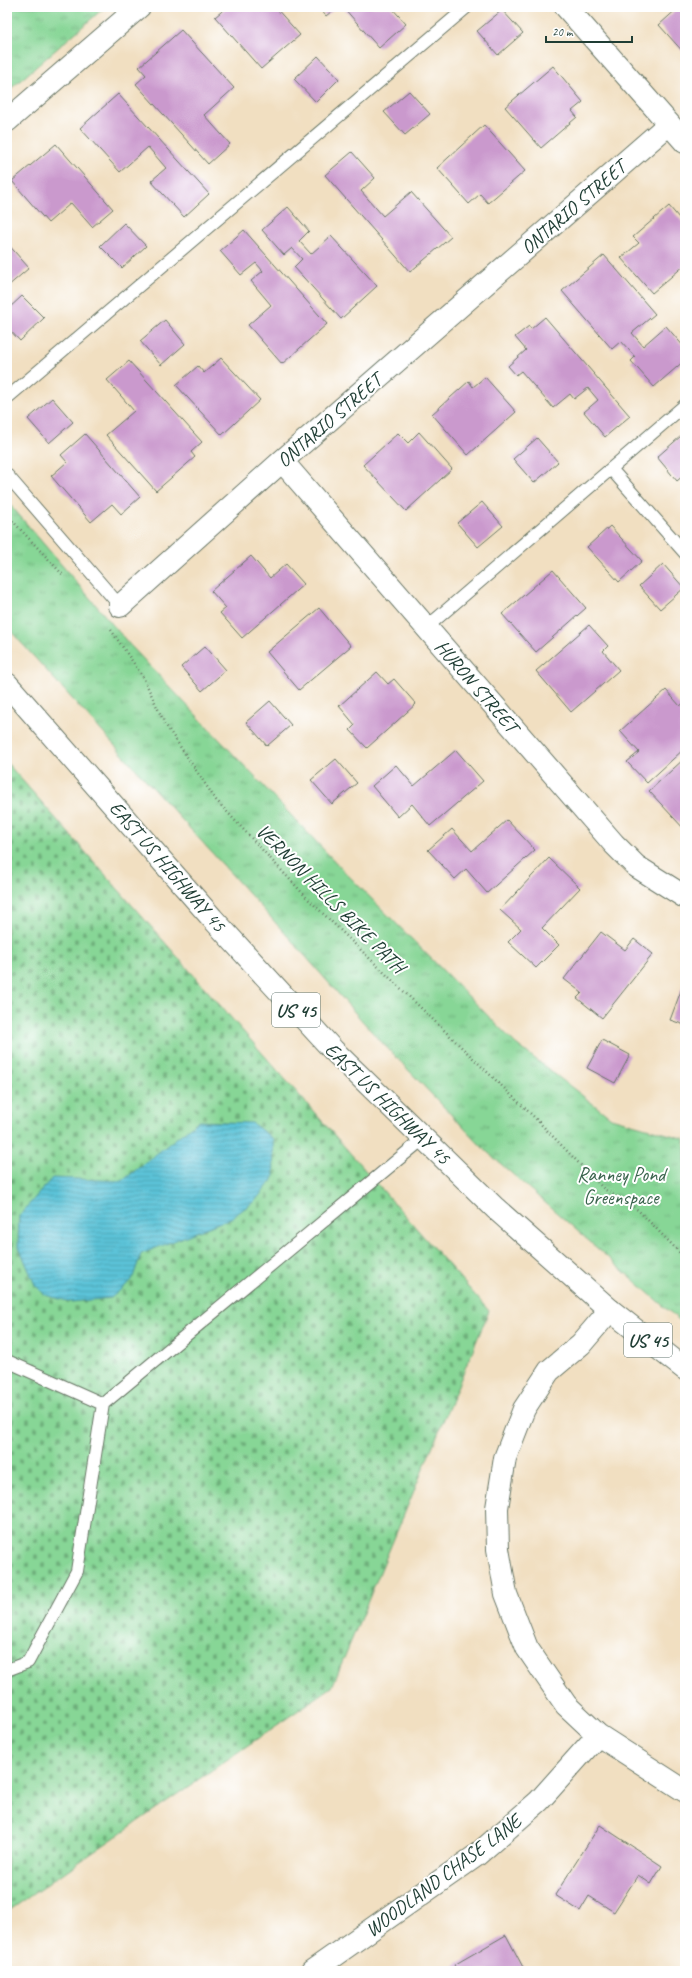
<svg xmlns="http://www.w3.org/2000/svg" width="692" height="1978" viewBox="0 0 692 1978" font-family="Caveat,sans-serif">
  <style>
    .cemetery { fill: url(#cemetery-stones); stroke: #538a65 }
    .park { fill: url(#park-tufts); stroke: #538a65 }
    .water { fill: url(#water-rules); stroke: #3d8086 }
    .building { fill: #ca99cd }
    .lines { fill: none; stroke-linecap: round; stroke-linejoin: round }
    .lane-casing { stroke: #687665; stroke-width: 14 }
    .street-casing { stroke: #687665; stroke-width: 24 }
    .primary-casing { stroke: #687665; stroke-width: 24 }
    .path { stroke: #687665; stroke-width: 2.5; stroke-dasharray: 1 3; stroke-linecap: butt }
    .lane { stroke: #fff; stroke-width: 12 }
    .street { stroke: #fff; stroke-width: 22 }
    .primary { stroke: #fff; stroke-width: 22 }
    .labels { text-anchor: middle; stroke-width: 4; stroke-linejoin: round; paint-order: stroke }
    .shield { fill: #fff; stroke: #627771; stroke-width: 1 }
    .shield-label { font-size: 19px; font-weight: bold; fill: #1f3d34 }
    .street-label { font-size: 20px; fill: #1f3d34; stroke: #fff }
    .park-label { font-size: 20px; fill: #39634c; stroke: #fff }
  </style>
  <defs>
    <pattern id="cemetery-stones" width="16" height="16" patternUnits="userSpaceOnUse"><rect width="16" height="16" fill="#87d696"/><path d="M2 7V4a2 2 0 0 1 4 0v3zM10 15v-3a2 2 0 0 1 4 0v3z" fill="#6eaf7b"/></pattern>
    <pattern id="park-tufts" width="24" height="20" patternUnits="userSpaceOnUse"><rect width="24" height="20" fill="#87d696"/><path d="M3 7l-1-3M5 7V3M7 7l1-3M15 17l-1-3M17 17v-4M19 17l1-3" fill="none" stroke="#6eaf7b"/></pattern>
    <pattern id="water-rules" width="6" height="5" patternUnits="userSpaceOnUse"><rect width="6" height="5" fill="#5bc3d8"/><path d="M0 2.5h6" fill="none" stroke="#4ba0b0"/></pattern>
  </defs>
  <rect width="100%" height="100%" fill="#fff"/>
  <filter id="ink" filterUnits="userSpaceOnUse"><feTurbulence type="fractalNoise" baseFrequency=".025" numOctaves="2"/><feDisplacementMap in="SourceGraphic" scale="8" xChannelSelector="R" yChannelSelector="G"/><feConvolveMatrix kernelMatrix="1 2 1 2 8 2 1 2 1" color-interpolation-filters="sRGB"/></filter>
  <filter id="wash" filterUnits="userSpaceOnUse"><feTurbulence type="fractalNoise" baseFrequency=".012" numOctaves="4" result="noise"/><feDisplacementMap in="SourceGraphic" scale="16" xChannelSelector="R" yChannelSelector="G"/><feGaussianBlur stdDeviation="0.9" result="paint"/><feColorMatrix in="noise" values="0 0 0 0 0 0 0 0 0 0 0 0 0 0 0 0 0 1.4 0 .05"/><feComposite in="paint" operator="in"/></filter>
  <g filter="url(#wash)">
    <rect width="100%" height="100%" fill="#f1dfc1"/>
    <path class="cemetery" d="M7,763l482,548 -157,376 -325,225z"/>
    <path class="park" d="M7,7h98l-98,85z
      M7,501l123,144 212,224 174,175 95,74 74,21v186l-200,-175 -113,-118 -80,-91 -285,-314z"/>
    <path class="water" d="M198,1121l54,2 21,16 1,39 -19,23 -24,17 -90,36 -9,26 -21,18 -40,4 -26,-7 -10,-10 -17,-40 1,-29 33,-38 70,3z"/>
    <g id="blocks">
      <path class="building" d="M227,7h48l25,28 -39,34 -46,-52z
        M318,7h19l-11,9z
        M343,7h48l15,17 -27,24z
        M679,7h6v47l-26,-29z
        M502,10l21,23 -25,22 -21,-24z
        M181,30l53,58 -30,27 26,29 -22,20 -72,-80 10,-9 -7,-8z
        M318,56l21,23 -23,23 -22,-23z
        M553,66l30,36 -11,9 5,6 -36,31 -36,-41z
        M409,91l21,23 -25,21 -21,-23z
        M118,94l91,100 -25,23 -33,-36 15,-13 -18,-21 -28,25 -40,-44z
        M484,125l41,46 -37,32 -8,-9 -11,10 -32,-36z
        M56,144l57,65 -21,18 -21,-24 -23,20 -36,-42z
        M352,152l23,26 -14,13 22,25 28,-24 40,45 -41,35 -85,-97z
        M669,206l16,19v40l-33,28 -31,-35 18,-15 -6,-6z
        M288,207l21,24 -10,10 12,13 20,-18 46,50 -36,33 -47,-52 8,-8 -10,-11 -8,7 -22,-25z
        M124,223l22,23 -24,22 -22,-22z
        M244,230l83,94 -45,40 -34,-39 23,-20 -20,-24 12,-10 -7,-8 -15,12 -21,-24z
        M7,243l22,25 -22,19z
        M604,255l51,59 -23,19 11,13 23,-20 19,22v12l-31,27 -23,-26 4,-4 -14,-16 -9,8 -50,-58z
        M22,296l22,22 -24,23 -13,-14v-17z
        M545,317l85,99 -25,21 -21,-25 14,-12 -10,-12 -14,11 -4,-5 -17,14 -32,-37 -5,4 -8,-9 18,-16 -11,-13 14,-11 2,3z
        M165,320l20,24 -24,21 -21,-24z
        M221,358l39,42 -38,35 -46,-50 22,-19 6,7z
        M129,361l73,81 -11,10 4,5 -39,34 -50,-56 28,-24 -27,-31z
        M485,377l31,35 -48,43 -36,-41 37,-33 4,6z
        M52,398l21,24 -24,21 -21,-24z
        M419,432l33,37 -46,42 -43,-46 35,-32 10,10z
        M85,434l55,63 -19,17 -9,-10 -21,18 -40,-46 16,-14 -6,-7z
        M681,436l4,5v33l-8,7 -20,-24z
        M537,438l21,24 -24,21 -21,-24z
        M482,502l21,24 -25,21 -21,-24z
        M610,526l32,35 -23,21 -32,-35z
        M251,556l19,22 16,-14 18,20 -62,54 -22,-25 6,-5 -15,-17z
        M663,564l21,24 -24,21 -21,-23z
        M553,570l33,38 -50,44 -34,-38z
        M319,608l32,38 -52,44 -32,-38z
        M589,625l19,21 -5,5 16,19 -48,42 -35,-41z
        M205,646l21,24 -24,21 -21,-24z
        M377,672l11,12 6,-5 22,25 -49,44 -17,-18 5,-5 -16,-19z
        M666,690l14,16 5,-4v46l-38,35 -20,-21 12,-10 -19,-21z
        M270,701l21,24 -24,21 -21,-24z
        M456,750l27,31 -53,45 -18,-22 -14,13 -26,-31 24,-21 18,21z
        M685,758v72l-36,-39z
        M336,759l21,24 -25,21 -21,-24z
        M507,820l28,30 -48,43 -21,-24 -11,10 -27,-29 24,-21 20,22z
        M549,858l31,30 -38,40 17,17 -23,23 -28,-26 13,-13 -21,-19z
        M601,932l24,18 9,-11 19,15 -51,64 -25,-20 5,-5 -18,-14z
        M685,980v45l-15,-5z
        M602,1040l28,15 -15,28 -28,-15z
        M600,1825l62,41 -11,18 -13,-9 -24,37 -25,-16 -9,15 -25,-16z
        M506,1935l19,36h-67l-4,-6z"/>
    </g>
  </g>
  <g filter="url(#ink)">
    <use href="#blocks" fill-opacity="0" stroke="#687665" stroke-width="1"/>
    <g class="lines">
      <g class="lane-casing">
        <path id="lane" d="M7,398l460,-391
          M611,469l74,84
          M7,475l113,131
          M427,627l258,-222
          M7,1361l96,43
          M7,1670l21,-8 49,-91 26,-167 321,-266"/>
      </g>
      <g class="street-casing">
        <path id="street" d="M566,7l119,135
          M7,121l132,-114
          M282,461l332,383 22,22 49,31
          M120,606l162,-145 387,-337
          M610,1310l-29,34 -32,27 -25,38 -19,49 -8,50 1,41 8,45 21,54 39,57 32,30 87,56
          M312,1971l165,-116 62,-54 59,-66"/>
      </g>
      <g class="primary-casing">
        <path id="primary" d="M7,684l205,234 121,132 162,158 115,102 75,59"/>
      </g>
      <path class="path" d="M7,515l57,61
        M111,630l32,47 22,47 51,76 92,99 227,219 69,71 34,21 47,48"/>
      <use href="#lane" class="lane"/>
      <use href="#street" class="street"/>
      <use href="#primary" class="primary"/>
    </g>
  </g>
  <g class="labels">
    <g class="shield">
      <rect x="272" y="993" width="48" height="34" rx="3"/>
      <rect x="624" y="1323" width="48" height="34" rx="3"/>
    </g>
    <g class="shield-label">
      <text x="296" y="1017">US 45</text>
      <text x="648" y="1347">US 45</text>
    </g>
    <g class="street-label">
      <text transform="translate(573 207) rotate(-41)" y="7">ONTARIO STREET</text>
      <text transform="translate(329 420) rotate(-41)" y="7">ONTARIO STREET</text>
      <text transform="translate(477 686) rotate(49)" y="7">HURON STREET</text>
      <text transform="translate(168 866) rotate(49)" y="7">EAST US HIGHWAY 45</text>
      <text transform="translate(331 898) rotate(45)" y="7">VERNON HILLS BIKE PATH</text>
      <text transform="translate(388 1103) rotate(44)" y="7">EAST US HIGHWAY 45</text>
      <text transform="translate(443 1875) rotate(-37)" y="7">WOODLAND CHASE LANE</text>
    </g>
    <g class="park-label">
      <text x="621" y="1181">Ranney Pond<tspan x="621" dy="23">Greenspace</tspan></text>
    </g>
  </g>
  <rect width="692" height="1978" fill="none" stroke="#fff" stroke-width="24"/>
  <path d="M546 36v6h86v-6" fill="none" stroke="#1f3d34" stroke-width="2"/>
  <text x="552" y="36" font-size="12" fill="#1f3d34" stroke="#ffffff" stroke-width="3" paint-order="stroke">20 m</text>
</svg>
